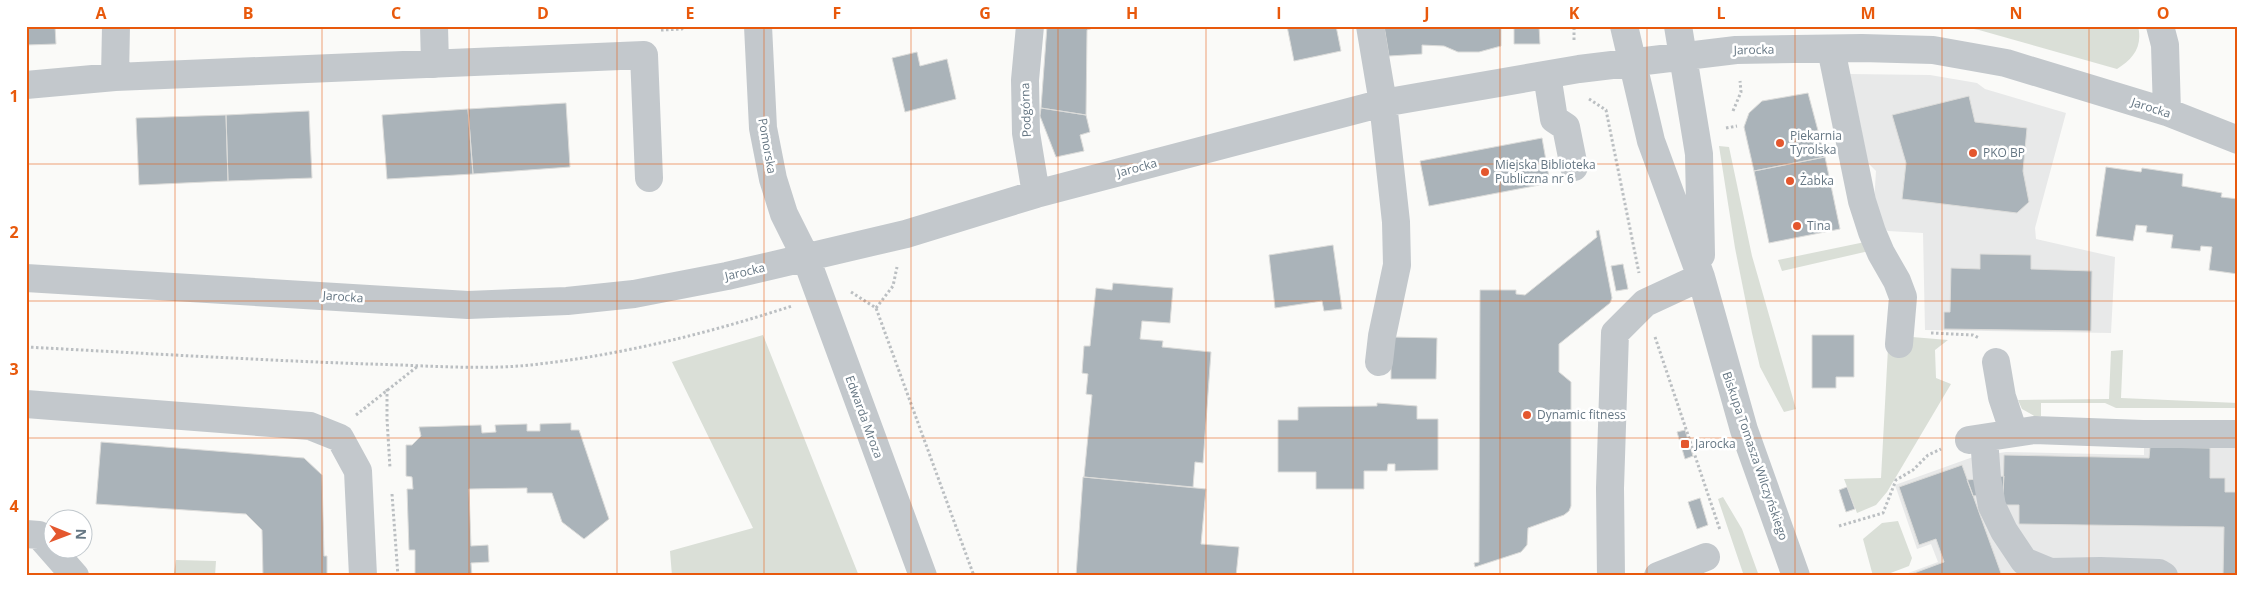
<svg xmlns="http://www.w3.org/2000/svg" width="2264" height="602" viewBox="0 0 2264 602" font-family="'Open Sans',sans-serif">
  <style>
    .built { fill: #e8e9e9 }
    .green { fill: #dadfd7 }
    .building { fill: #aab3b9; stroke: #dcdcda }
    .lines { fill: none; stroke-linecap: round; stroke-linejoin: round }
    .path { stroke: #bbbfc2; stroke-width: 3; stroke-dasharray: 2.5 2.5; stroke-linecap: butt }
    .minor { stroke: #c3c8cc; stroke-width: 28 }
    .grid { fill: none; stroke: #e8590c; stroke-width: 1; stroke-opacity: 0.55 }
    .poi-dot { fill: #e4572e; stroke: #fff; stroke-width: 2 }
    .labels { text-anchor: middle; stroke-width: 5; stroke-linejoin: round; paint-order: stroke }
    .street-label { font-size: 12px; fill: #657683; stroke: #fff }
    .poi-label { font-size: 12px; fill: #657683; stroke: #fff; text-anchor: start }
    .neatline { fill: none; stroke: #e8590c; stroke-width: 2 }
    .grid-label { font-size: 16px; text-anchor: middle; font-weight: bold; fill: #e8590c }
  </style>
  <rect width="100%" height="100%" fill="#fafaf8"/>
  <path class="built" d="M1850,74l80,1 47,8 8,6 81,24 -31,115 1,11 79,18 -4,76 -186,-3 -2,-97 -35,-2 -15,-12 3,-48 -8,-8z
    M2144,445l94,3v128h-338l38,-14 -7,-18 -14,5 -22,-64 78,-28 33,-5 138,3z"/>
  <path class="green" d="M1958,26h180c5,21 -5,33 -21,43l-138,-39z
    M1719,146l10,1 23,109 44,153 -12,3 -24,-45 -8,-34 -17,-85z
    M1865,242l4,9 -87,20 -4,-11z
    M763,335l96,241h-187l-2,-25 83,-23 -81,-166z
    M1912,337l36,3 -13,10 1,28 15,6 -64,108 -11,13 -19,8 -13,-34 37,-1 7,-130z
    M2123,350l-2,48 117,5v5h-122l-11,-5h-64v13l-5,1 -14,-8 -4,-9 91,-1 2,-48z
    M1723,497l19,32 17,47h-15l-26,-77z
    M1898,521l14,37 -3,8 -21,8v2h-15l-10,-37 19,-16z
    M176,560l40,1 -1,15h-39l-2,-3z"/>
  <path class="building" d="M26,26h29l1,18 -30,1z
    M1047,26h52l-12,4 -1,85 -45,-7z
    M1287,26h49l5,25 -47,10z
    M1384,26h117v20l-22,6h-21l-14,-6 -22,-1v9l-33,2z
    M1514,26h25l1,18h-26z
    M917,52l3,14 27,-7 9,40 -51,13 -13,-54z
    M1808,93l17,64 -71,14 -10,-44 5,-14 13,-12z
    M1969,96l6,26 52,6 -4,43 6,31 -12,11 -115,-14 4,-36 -14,-48z
    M566,103l4,64 -97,7 -5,-65z
    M1041,108l45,7 4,17 -10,3 4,16 -28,6 -16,-41z
    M468,109l5,65 -86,5 -5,-64z
    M309,111l3,67 -84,3 -2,-66z
    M226,115l2,66 -89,4 -3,-67z
    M1542,138l8,45 -121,23 -9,-45z
    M1825,157l15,72 -71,14 -15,-72z
    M2106,167l35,5 1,-4 41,6 -1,12 40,7 -1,4 17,2v75l-29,-4 3,-23 -11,-1 -1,5 -29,-3 2,-13 -27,-3 1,-6 -11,-1 -3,16 -37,-5z
    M1599,230l13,68 -2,5 -51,41v28l12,10v124l-2,5 -5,4 -36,13 -1,17 -6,7 -46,15 -1,-4 5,-1 1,-272h36v4l9,1 72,-58 -1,-6z
    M1333,245l9,64 -18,2 -2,-10 -47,7 -6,-53z
    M1980,254l51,1v14l61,2 -1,60 -147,-2v-17h6l1,-44 29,1z
    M1623,264l5,25 -12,2 -5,-25z
    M1113,283l60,5 -3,35 -28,-2 -2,18 23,2 -1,6 49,5 -8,111 -8,-1 -2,25 -109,-10 8,-82 -6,-1 2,-20 -6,-1 2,-27h6l6,-58 16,2z
    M1812,335h42v42h-18v11h-24z
    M1391,337l46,1 -1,41h-45z
    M1377,403l40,3v13h21v51l-43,1v-7h-7l-1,7h-23v18h-48v-17h-38v-52h20v-13l79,-1z
    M571,423v7h8l30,89 -25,20 -22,-17 -10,-29h-25v-5l-58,1 2,57 17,-1 1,17 -18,1 1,13h-57v-26h-6l-2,-61h6l-1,-12 -6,-1v-31h6l9,-9 -2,-9 62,-2 1,8 14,-1 -1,-7 32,-1v7h13v-7z
    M1685,430l8,26 -8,3 -8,-27z
    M101,442l203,16 18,17 2,81h3v19l-64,1 -1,-46 -16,-16 -150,-10z
    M2150,447l60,1v30h15v14h13v84h-15l1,-49 -205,-3v-19h-16l1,-50 145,3z
    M1962,465l40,111h-96l38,-14 -8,-23 -17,6 -20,-58z
    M2004,476l-1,17 -30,3 -6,-16z
    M1083,477l123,12 -5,55 38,3 -3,29h-160z
    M1847,487l8,22 -9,3 -7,-22z
    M1700,498l8,27 -11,4 -9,-27z"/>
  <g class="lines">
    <path class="path" d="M661,30l21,-1v-3
      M1574,40v-11l3,-3
      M1589,99l17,11 33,163
      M1733,111l8,-19 -1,-11
      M1726,128l11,-2
      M851,292l25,16 98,268
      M876,308l17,-22 4,-19
      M1931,333l42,2 6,3
      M1655,337l65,193
      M26,347c114,6 228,13 342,17 55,1 116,7 171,0 86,-10 170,-31 253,-58
      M387,389v30l3,49
      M356,415l62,-49
      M392,494l6,82
      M1839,526l44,-13 13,-33 17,-10 15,-15 13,-6"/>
    <path class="minor" d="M434,26l1,38
      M758,26l5,102 10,51 11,35 22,44 117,318
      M1030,26l-5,54 1,53 10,61
      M1370,26l13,77 13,119 1,43 -15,71 -3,26
      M1624,26l27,115 50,136 43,153 52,146
      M1678,26l21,128 2,101
      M2160,26l5,19 2,67
      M1831,49l31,152 10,31 9,21 16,28 6,16 -4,47
      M1547,75l7,44 12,8 8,40
      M115,77l1,-51
      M26,85l89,-8 529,-22 5,123
      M26,278l442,27 99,-4 67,-7 93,-18 179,-42 130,-40 347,-91 196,-34 157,-19 126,-2 71,2 73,13 161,49 71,28
      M1996,362l6,35 12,36
      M26,404l284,22 30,12 18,33 5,105
      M1984,438l3,40 5,28 12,25 20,30 26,11 50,-1 59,2 5,3
      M1969,440l65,-10 109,4h95
      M26,534l13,1 36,41
      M1611,576l-1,-88 5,-155 30,-30 56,-26
      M1658,576l48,-19"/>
  </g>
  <path class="grid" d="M175,26v550M322,26v550M469,26v550M617,26v550M764,26v550M911,26v550M1058,26v550M1206,26v550M1353,26v550M1500,26v550M1647,26v550M1795,26v550M1942,26v550M2089,26v550M26,164h2212M26,301h2212M26,438h2212"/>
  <g class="poi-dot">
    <circle cx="1780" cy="143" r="5"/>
    <circle cx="1973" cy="153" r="5"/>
    <circle cx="1485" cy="172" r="5"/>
    <circle cx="1790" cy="181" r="5"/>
    <circle cx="1797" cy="226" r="5"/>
    <circle cx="1527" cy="415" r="5"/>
    <rect x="1680" y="439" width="10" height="10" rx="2.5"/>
  </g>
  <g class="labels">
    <g class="street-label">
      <text transform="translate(1754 50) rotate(-1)" y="4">Jarocka</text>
      <text transform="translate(2151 108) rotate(18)" y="4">Jarocka</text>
      <text transform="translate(1026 110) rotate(-92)" y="4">Podgórna</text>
      <text transform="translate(767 146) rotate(80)" y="4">Pomorska</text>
      <text transform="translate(1137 168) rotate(-15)" y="4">Jarocka</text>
      <text transform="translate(745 272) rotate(-13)" y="4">Jarocka</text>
      <text transform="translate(343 297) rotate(4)" y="4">Jarocka</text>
      <text transform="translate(864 417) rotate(70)" y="4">Edwarda Mroza</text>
      <text transform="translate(1755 456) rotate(71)" y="4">Biskupa Tomasza Wilczyńskiego</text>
    </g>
    <g class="poi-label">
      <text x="1790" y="140">Piekarnia<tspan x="1790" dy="14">Tyrolska</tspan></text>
      <text x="1983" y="157">PKO BP</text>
      <text x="1495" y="169">Miejska Biblioteka<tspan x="1495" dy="14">Publiczna nr 6</tspan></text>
      <text x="1800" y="185">Żabka</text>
      <text x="1807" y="230">Tina</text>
      <text x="1537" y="419">Dynamic fitness</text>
      <text x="1695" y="448">Jarocka</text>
    </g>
  </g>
  <rect width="2264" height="602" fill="none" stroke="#ffffff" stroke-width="55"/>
  <g transform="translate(68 534) rotate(91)"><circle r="24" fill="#ffffff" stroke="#c1c8cd"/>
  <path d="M0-4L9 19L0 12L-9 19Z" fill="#e4572e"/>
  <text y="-8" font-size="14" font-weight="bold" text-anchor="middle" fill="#657683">N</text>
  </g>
  <rect x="28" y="28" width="2208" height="546" class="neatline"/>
  <g class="grid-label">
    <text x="101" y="19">A</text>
    <text x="248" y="19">B</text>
    <text x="396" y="19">C</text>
    <text x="543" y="19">D</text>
    <text x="690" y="19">E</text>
    <text x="837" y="19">F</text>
    <text x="985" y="19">G</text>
    <text x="1132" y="19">H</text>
    <text x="1279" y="19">I</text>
    <text x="1427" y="19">J</text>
    <text x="1574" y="19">K</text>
    <text x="1721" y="19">L</text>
    <text x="1868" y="19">M</text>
    <text x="2016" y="19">N</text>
    <text x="2163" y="19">O</text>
    <text x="14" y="102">1</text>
    <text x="14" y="238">2</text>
    <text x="14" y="375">3</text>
    <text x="14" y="512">4</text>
  </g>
</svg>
